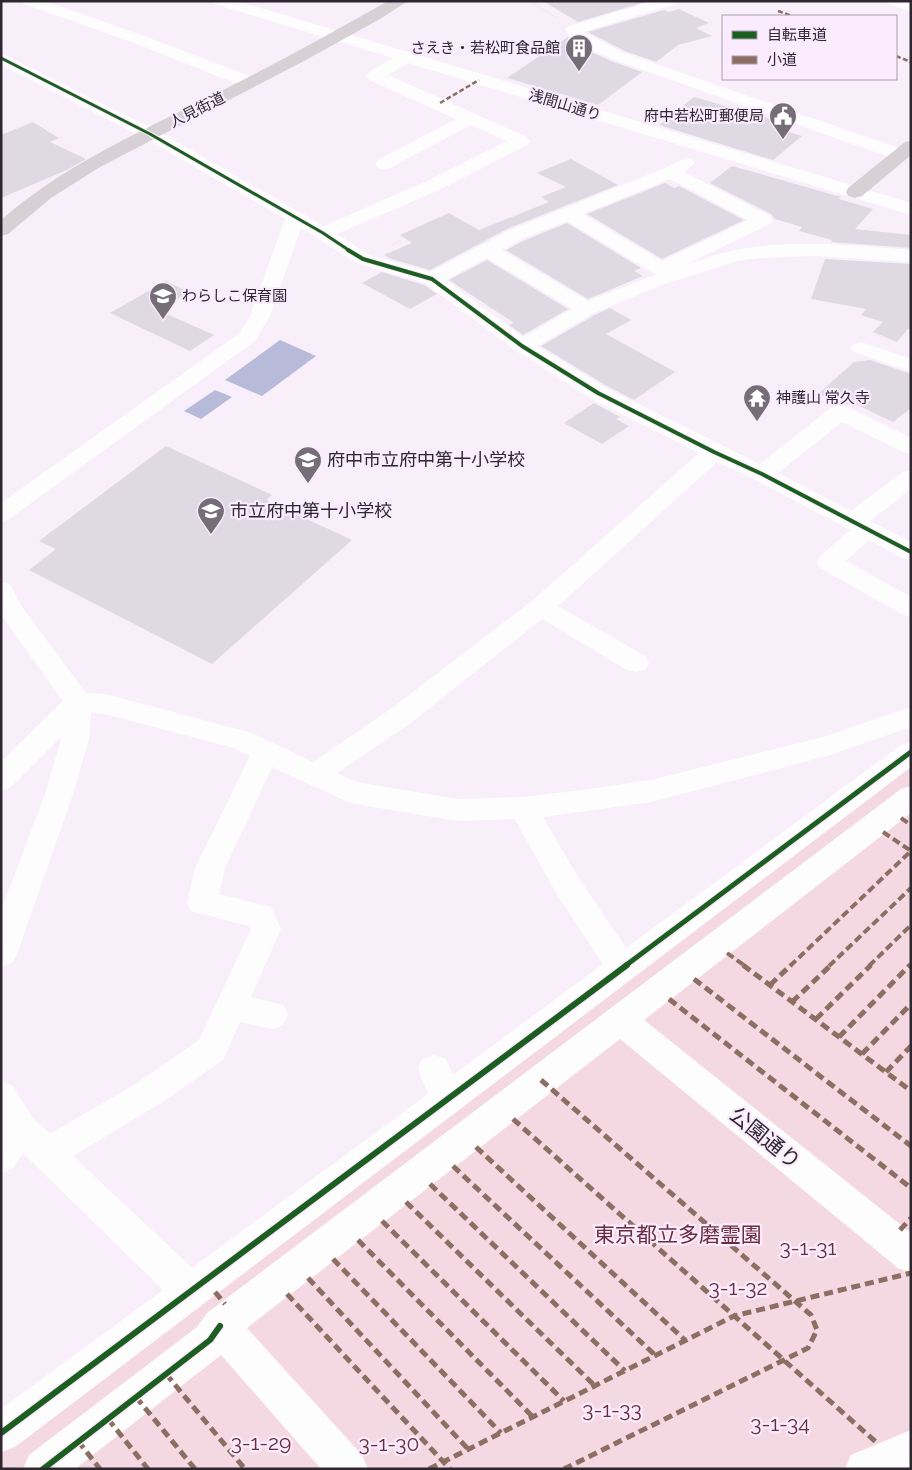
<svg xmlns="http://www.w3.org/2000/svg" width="912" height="1470" viewBox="0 0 912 1470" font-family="Raleway,'Noto Sans JP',sans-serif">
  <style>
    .green { fill: #f5d9e2 }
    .water { fill: #b8bada }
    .building { fill: #dfd9e3 }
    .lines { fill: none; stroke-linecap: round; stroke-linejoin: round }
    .path { stroke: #dad7db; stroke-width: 2; stroke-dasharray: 0.5 2.5; stroke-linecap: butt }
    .minor { fill: #fefdfe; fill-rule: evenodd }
    .major { fill: #d7d0d5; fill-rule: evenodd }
    .quiet-far2 { stroke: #8d6e63; stroke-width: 2.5; stroke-dasharray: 5 2.5; stroke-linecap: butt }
    .quiet-far1 { stroke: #8d6e63; stroke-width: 4; stroke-dasharray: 8 4; stroke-linecap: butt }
    .quiet { stroke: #8d6e63; stroke-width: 5; stroke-dasharray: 9 5; stroke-linecap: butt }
    .cycleway-far3-casing { stroke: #fbebfe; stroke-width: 5 }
    .cycleway-far2-casing { stroke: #fbebfe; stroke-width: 6 }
    .cycleway-far1-casing { stroke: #fbebfe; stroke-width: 8 }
    .cycleway-casing { stroke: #fbebfe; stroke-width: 9 }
    .cycleway-far3 { stroke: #1b5e20; stroke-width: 3 }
    .cycleway-far2 { stroke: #1b5e20; stroke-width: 4 }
    .cycleway-far1 { stroke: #1b5e20; stroke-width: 5 }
    .cycleway { stroke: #1b5e20; stroke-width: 6 }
    .labels { text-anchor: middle; stroke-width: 4.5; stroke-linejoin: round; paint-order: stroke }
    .far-poi-label { font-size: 15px; fill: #2e2730; stroke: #fbebfe; text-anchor: end }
    .far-street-label { font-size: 15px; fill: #2e2730; stroke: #fbebfe }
    .poi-label { font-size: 18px; fill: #2e2730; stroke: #fbebfe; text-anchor: start }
    .near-street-label { font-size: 21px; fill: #2e2730; stroke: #fbebfe }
    .near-park-label { font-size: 21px; fill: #6a2d3d; stroke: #fbebfe }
  </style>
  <rect width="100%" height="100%" fill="#f8effa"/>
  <path class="green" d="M911,767v702h-910v-15z"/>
  <path class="water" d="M280,340l36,16 -54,40 -37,-16z
    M215,390l17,7 -31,22 -17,-8z"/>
  <path class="building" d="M543,1h101l1,1 -67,20z
    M679,9l30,14 -13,5 16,8 -34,9 -22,17 -31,-11 -37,-19 76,-22 5,2z
    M568,37l4,6 39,18 31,11 -44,33 -91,-27z
    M694,97l84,24 -6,6 30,9 -29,24 -114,-35z
    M33,122l26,16 -9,4 36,17 -19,11 -66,28v-63z
    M571,159l47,26 -111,44 -77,41 -39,-11 -7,-4 28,-12 -12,-8 49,-22 30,17 70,-28 -8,-5 25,-10 -29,-14z
    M732,166l109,31 -2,2 34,10 -18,20 56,6v13l-80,-6 1,-2 -33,-9 3,-4 -27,-8 -4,-5 -61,-31z
    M665,183l9,5 5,-2 65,34 -82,39 -75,-45z
    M567,223l74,45 -7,3 9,5 -55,23 -82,-49 17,-9z
    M825,259l86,5v66l-3,-1 -11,13 -24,-10 10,-10 -22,-7 5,-6 -55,-10z
    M487,260l81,49 -45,26 -14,-10 5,-2 -65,-43z
    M382,272l42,13 13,9 -27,15 -48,-26z
    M166,281l23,11 -31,18 56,25 -24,16 -80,-38z
    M610,308l21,12 -25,14 69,38 -41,28 -27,-14 -66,-40 54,-31z
    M870,360l41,14v34l-18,14 -42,-20 -3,2 -9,-1 -21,-9 36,-32z
    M594,403l26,14 -4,2 13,7 -27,18 -38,-21z
    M166,446l106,49 -6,5 86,40 -140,124 -183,-94 27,-21 -17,-8z"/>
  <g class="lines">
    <path class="path" d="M530,1l27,17
      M392,245l10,-6"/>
    <path class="minor" d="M21,1h24l99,35 113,43 2,4 -2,4h-12l-113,-45 -108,-38z
      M212,1h25l674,202v12l-503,-152 -20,12 139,62 3,4 -3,4 -88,45 -102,44 33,21 60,17 78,-41 157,-63 21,-10 6,1 3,4 -11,9 86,44 3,4 -3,4 -85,41c17,-5 34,-12 51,-15 57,-11 117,-5 175,0v12l-96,-6 -56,2 -22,3 -75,24 -68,28 -57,33 69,42 154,76 72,-57 8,-2 8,2 63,31v16l-8,-2 -61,-30 -64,51 73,38 52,-39 8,-2v19l-41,32 41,21v18l-9,-2 -33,-18 -23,21 65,36v20l-9,-3 -82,-46 -3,-6 3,-6 30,-26 -96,-51 -37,-17 -159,144 87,50 4,7 -4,7 -9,2 -9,-2 -85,-51 -130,103 -75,51 19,9 102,17 65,-2 60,-7 68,-10 172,-43 88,-30v20l-84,29 -176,46 -108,15 35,60 48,71 275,-203 10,-3v25l-896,680 -14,5v-43l162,-119 -140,-137 -10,15 -12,5v-92l12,5 19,31 18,17 87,-51 62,-43 52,-111 -2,-3 -58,-15 -4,-9 8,-34 55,-112 -16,-8 -129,-34 -14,-1 -2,26 -17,58 -55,157 -5,9 -11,4v-56l43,-114 18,-61 -51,51 -10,4v-29l62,-61 -62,-86v-33l9,2 12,23 64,86 19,1 147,39 61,29 79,-54 140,-107 167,-148 -109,-55 -75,-48 -90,-67 -69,-20 -55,-35 -31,88 -15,25 -246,178 -8,3v-19l239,-170 10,-17 35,-97 -141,-81 -143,-73v-12l155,77 168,96 101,-44 82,-41 -36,-16 -81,43 -6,1 -6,-1 -3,-4 3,-4 78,-41 -87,-39 -2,-4 2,-4 24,-14 -178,-54zM670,179l78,41 -86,41 -79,-47zM567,221l87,52 3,1 -69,27 -86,-51 20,-11zM487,258l85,51 -49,28 -77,-57zM272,767l78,36 108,18 57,-2 41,74 47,71 -150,111 -7,-16 -12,-4 -12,4 -4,10 10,25 -236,174 -119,-112 88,-53 62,-43 17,-38 32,7 11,-4 5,-10 -5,-10 -32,-8 30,-68 -10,-22 -52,-13 6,-26z
      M653,1h26l-3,3 -93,28 41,21 283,98 3,4 -3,4 -6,1 -6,-1 -283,-100 -39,-18 -8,-11 2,-3z
      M887,1l24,1v10l-21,-8z
      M861,342l50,17v13l-57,-20 -4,-4 4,-4z
      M911,786v27l-267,207 267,213v40l-13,-5 -278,-229 -373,289 115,127 6,14h-47l-100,-114 -146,114h-52l6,-14 168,-128 10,-14 694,-524z
      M911,1430v39h-66l6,-14z"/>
    <path class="major" d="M388,1h20l-28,18 -76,42 -204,106 -49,31 -43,36 -7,2v-16c58,-51 128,-83 196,-117 65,-32 128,-66 191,-102z
      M911,141v14l-49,41 -7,2 -7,-2 -2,-4 2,-4 57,-46z"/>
    <path class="quiet-far2" d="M778,11l14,5
      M896,56l15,6
      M440,103l39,-23"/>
    <path class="quiet-far1" d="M901,818l10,7
      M883,832l28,19
      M727,953l18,13
      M790,966l121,-115
      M829,966l82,-78
      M869,966l42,-41
      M909,966l2,-2"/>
    <path class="quiet" d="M743,965l168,126
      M694,979l217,167
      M770,985l21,-20
      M669,999l242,189
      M792,1002l39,-37
      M816,1019l55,-54
      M839,1037l71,-72
      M862,1054l49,-50
      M886,1072l25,-26
      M541,1080l270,235 6,15 -9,18 -244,121
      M513,1119l364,324
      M476,1147l210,194
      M453,1166l203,190
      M430,1184l195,187
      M406,1202l189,184
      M382,1221l182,180
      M900,1230l11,-12
      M358,1240l175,177
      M333,1259l168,174
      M308,1278l160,171
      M215,1292l10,12
      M287,1294l163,175
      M166,1374l79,95
      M136,1397l59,72
      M108,1419l40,50
      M78,1441l22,28
      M429,1469l305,-153 177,-43"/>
    <g class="cycleway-far3-casing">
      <path id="cycleway-far3" d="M1,58l149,76 173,99 27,18"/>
    </g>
    <g class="cycleway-far2-casing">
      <path id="cycleway-far2" d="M348,250l15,9 69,20 90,67 76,47 116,59 48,22 149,78"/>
    </g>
    <g class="cycleway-far1-casing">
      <path id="cycleway-far1" d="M625,966l286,-214"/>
    </g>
    <g class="cycleway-casing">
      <path id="cycleway" d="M1,1433l626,-468
        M43,1469l167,-129 10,-14"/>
    </g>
    <use href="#cycleway-far3" class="cycleway-far3"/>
    <use href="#cycleway-far2" class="cycleway-far2"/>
    <use href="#cycleway-far1" class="cycleway-far1"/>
    <use href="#cycleway" class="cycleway"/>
  </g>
  <defs>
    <g id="building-pin" transform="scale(1.4375)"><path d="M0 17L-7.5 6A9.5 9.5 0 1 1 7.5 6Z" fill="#756d77" stroke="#fbebfe"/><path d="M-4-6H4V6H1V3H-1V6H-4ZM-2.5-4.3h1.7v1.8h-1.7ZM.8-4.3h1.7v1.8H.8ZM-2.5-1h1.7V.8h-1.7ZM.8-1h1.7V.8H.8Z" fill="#fff"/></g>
    <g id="civic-pin" transform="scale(1.4375)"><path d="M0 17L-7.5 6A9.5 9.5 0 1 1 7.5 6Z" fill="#756d77" stroke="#fbebfe"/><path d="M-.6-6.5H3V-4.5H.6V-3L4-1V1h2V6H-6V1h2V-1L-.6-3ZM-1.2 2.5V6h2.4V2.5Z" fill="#fff"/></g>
    <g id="school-pin" transform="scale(1.4375)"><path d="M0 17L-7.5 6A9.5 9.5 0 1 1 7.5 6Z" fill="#756d77" stroke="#fbebfe"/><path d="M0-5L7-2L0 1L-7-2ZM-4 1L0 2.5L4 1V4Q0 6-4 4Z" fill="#fff"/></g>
    <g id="temple-pin" transform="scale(1.4375)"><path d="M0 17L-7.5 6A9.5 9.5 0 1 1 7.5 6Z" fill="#756d77" stroke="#fbebfe"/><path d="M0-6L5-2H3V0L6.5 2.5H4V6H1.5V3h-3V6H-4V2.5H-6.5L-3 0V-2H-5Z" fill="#fff"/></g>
  </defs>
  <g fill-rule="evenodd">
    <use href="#building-pin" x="579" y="48"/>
    <use href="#civic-pin" x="783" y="116"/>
    <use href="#school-pin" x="163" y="296"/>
    <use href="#temple-pin" x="757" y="398"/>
    <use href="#school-pin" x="308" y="460"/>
    <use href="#school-pin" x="211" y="511"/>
  </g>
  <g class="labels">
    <g class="far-poi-label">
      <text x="560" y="53">さえき・若松町食品館</text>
      <text x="764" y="121">府中若松町郵便局</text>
      <text x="182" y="301" text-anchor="start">わらしこ保育園</text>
      <text x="776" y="403" text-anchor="start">神護山 常久寺</text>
    </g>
    <g class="far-street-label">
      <text transform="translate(565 105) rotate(17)" y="5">浅間山通り</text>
      <text transform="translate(197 110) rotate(-27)" y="5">人見街道</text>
    </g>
    <g class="poi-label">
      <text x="327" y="466">府中市立府中第十小学校</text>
      <text x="230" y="517">市立府中第十小学校</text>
    </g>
    <g class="near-street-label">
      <text transform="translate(765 1138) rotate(39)" y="7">公園通り</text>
    </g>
    <g class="near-park-label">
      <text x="678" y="1242">東京都立多磨霊園</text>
      <text x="808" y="1255">3-1-31</text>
      <text x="738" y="1295">3-1-32</text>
      <text x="612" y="1417">3-1-33</text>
      <text x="780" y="1431">3-1-34</text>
      <text x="261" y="1450">3-1-29</text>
      <text x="389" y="1451">3-1-30</text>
    </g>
  </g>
  <rect width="912" height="1470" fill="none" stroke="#2e2730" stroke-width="5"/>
  <rect x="722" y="15" width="175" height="65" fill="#fbebfe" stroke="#a99dac"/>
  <rect x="732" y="31" width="25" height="8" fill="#1b5e20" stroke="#a99dac"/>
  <text x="767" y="40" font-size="15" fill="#2e2730">自転車道</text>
  <rect x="732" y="56" width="25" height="8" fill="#8d6e63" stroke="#a99dac"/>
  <text x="767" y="65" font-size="15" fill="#2e2730">小道</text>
</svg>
